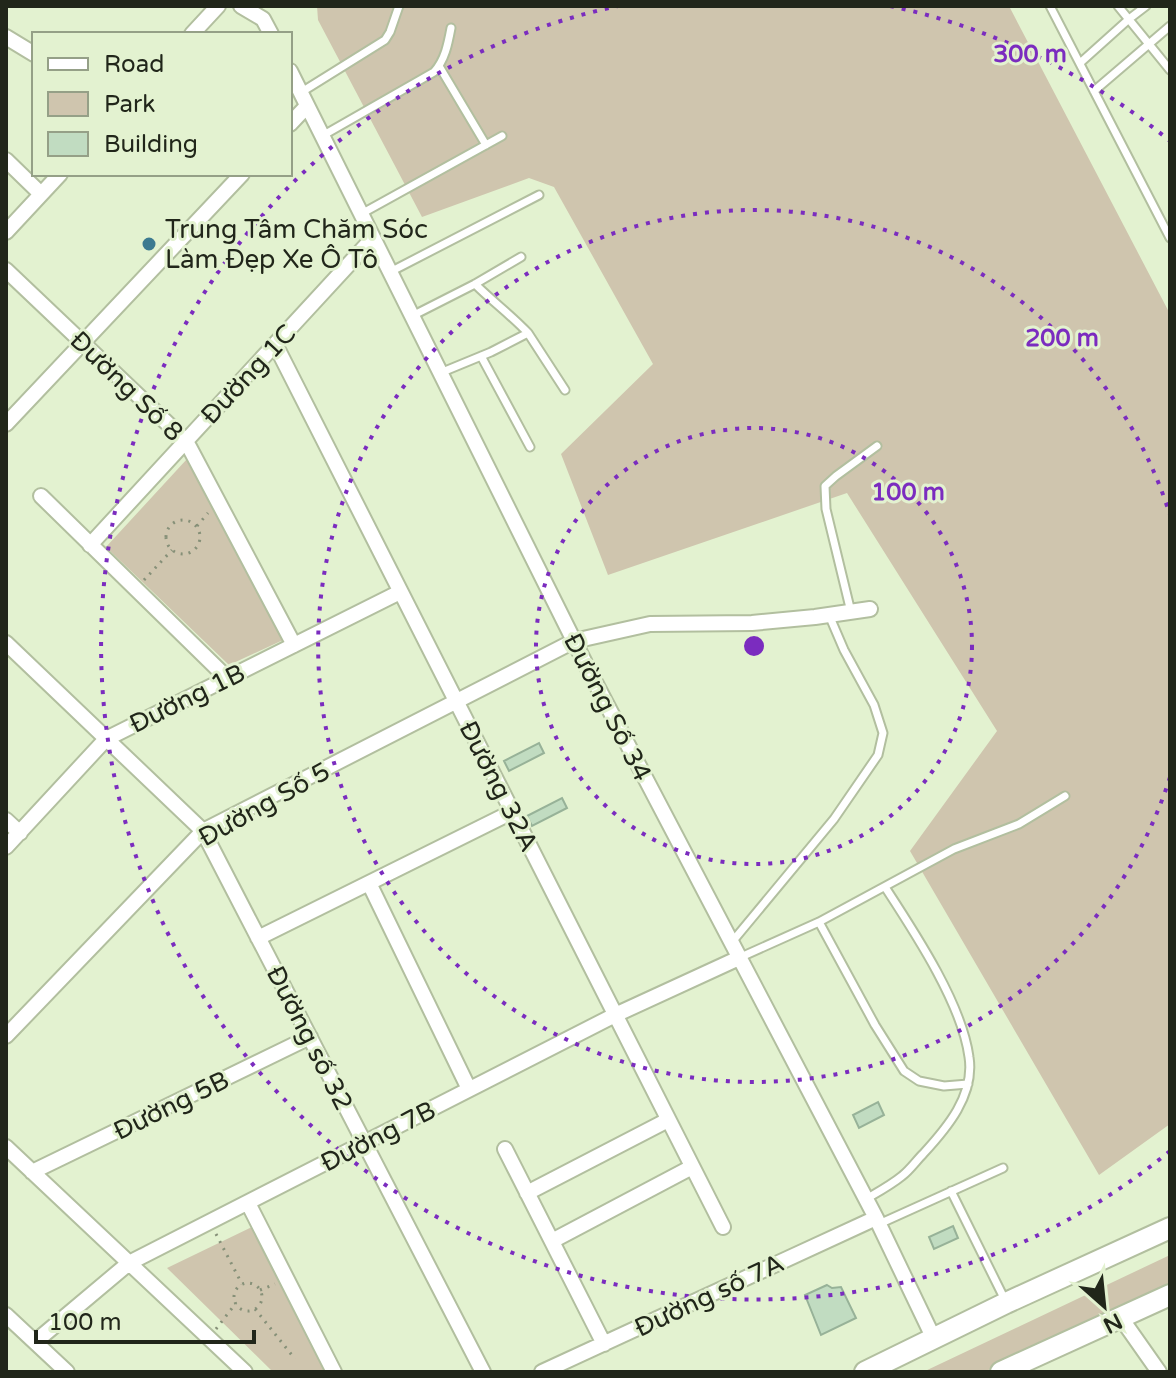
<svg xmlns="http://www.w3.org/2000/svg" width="1176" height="1378" viewBox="0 0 1176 1378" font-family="'Varela Round',sans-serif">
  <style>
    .green { fill: #cfc5ae }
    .building { fill: #c1dcc1; stroke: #97b298; stroke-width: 2 }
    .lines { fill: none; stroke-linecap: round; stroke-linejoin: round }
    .lane-casing { stroke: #b2bf9f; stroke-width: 11 }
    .street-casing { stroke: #b2bf9f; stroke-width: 18 }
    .secondary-casing { stroke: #b2bf9f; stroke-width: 24 }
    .path { stroke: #869078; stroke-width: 3; stroke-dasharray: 2 6; stroke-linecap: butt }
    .lane { stroke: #fff; stroke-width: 7 }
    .street { stroke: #fff; stroke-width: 14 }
    .secondary { stroke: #fff; stroke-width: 20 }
    .ring { fill: none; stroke: #7b2cbf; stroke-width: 4; stroke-dasharray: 4 8 }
    .poi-dot { fill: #3c7a90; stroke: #e3f2d0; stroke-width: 3 }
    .labels { text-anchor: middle; stroke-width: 6; stroke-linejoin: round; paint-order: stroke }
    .poi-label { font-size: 26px; fill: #21261a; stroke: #e3f2d0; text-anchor: start }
    .street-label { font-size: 26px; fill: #21261a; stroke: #e3f2d0 }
    .centre { fill: #7b2cbf; stroke: #e3f2d0; stroke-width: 4 }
    .ring-label { font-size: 24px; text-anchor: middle; font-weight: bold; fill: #7b2cbf; stroke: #e3f2d0; stroke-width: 6; stroke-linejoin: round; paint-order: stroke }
  </style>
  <rect width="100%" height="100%" fill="#e3f2d0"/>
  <path class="green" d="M317,6h692l161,308v810l-71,51 -189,-324 87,-120 -150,-238 -239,82 -47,-121 92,-90 -99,-177 -25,-9 -107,39 -104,-197z
    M187,459l96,181 -54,25 -123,-118z
    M254,1226l78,146h-59l-106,-104z
    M1170,1255v32l-186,85h-61z"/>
  <path class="building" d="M539,743l5,10 -35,18 -5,-10z
    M562,798l5,10 -35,18 -5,-10z
    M878,1102l6,13 -25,13 -6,-13z
    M953,1226l5,12 -24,11 -5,-12z
    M827,1285l5,3 9,-1 15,31 -35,17 -16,-40z"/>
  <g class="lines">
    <g class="lane-casing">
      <path id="lane" d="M1050,6l120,232
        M1118,6l52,64
        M1080,63l49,-44 17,-13
        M439,66l47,79
        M1094,91l76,-65
        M300,93l85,-53 5,-8 9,-26
        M322,136l112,-64c11,-12 14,-28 17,-44
        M361,214l141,-78
        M390,272l149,-77
        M475,284c17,17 36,31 53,49
        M412,316l63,-32 46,-27
        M481,356l49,91
        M440,373l51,-21 37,-19 37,57
        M851,612l-25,-103 -1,-23 11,-10 41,-30
        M819,922l56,103 29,46 15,10 25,5 24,-2
        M732,942l102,-123 44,-64 5,-22 -9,-28 -30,-55 -15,-35
        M741,957l78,-35 135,-73 65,-25 46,-28
        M951,1191l54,109
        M866,1199c12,-7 25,-14 36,-23 8,-6 14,-15 21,-22 24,-26 52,-59 46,-97 -7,-53 -54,-124 -84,-170
        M879,1224l124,-56"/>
    </g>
    <g class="street-casing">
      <path id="street" d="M241,6l22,13 8,15
        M192,34l26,-28
        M6,37l28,17
        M290,71l296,594 290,553 58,121
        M290,124l17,-18
        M6,160l35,34
        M6,232l54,-58
        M6,270l180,171 108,204
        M275,344l448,883
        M6,424l236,-250
        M41,496l186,182
        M90,545l283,-307
        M6,643l197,188 280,541
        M6,820l14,13
        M6,847l100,-108 294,-147
        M369,883l100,206
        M258,938l254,-126
        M6,1036l197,-205 371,-190 76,-17 102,-1 63,-6 55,-8
        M6,1147l239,225
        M505,1149l99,195
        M32,1172l278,-135
        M527,1193l141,-73
        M248,1203l86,169
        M552,1241l140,-74
        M6,1315l61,57
        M1121,1318l38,54
        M35,1342l94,-79 486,-248 124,-57
        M542,1372l334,-154"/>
    </g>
    <g class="secondary-casing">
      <path id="secondary" d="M865,1372l141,-69 164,-75
        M1001,1372l169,-77"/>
    </g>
    <path class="path" d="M166 537a17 17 0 1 1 34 0a17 17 0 1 1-34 0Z
      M197,526l11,-13
      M144,580l28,-30
      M216,1234l26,50
      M234 1297a14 14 0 1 1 28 0a14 14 0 1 1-28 0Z
      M260,1290l15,-6
      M255,1309l40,50
      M216,1329l20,-26"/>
    <use href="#lane" class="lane"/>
    <use href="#street" class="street"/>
    <use href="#secondary" class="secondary"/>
  </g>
  <g class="ring">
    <circle cx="754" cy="646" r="218"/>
    <path d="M1170 777A436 436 0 1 1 1170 515"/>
    <path d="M1170 1151A654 654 0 1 1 618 6M890 6A654 654 0 0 1 1170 141"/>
  </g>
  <circle class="poi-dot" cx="149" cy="244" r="8"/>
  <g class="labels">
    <g class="poi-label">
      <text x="165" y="238">Trung Tâm Chăm Sóc<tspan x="165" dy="30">Làm Đẹp Xe Ô Tô</tspan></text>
    </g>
    <g class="street-label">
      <text transform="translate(248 374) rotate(-47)" y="9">Đường 1C</text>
      <text transform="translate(127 386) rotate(44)" y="9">Đường Số 8</text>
      <text transform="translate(187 698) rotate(-26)" y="9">Đường 1B</text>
      <text transform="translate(608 707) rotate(63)" y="9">Đường Số 34</text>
      <text transform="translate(499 786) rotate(63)" y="9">Đường 32A</text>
      <text transform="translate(264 804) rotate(-29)" y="9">Đường Số 5</text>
      <text transform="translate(310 1038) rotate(63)" y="9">Đường số 32</text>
      <text transform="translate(171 1105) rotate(-26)" y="9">Đường 5B</text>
      <text transform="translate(378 1136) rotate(-27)" y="9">Đường 7B</text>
      <text transform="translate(709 1295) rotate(-25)" y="9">Đường số 7A</text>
    </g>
  </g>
  <circle cx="754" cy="646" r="12" class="centre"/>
  <g class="ring-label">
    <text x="1030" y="62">300 m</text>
    <text x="1062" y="346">200 m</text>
    <text x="908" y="500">100 m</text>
  </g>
  <rect width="1176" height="1378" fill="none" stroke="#21261a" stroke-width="16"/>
  <rect x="32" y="32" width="260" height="144" fill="#e3f2d0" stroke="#95a087" stroke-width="2"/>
  <rect x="48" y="58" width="40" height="12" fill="#ffffff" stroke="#95a087" stroke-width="2"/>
  <text x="104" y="72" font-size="24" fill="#21261a">Road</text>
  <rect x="48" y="92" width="40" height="24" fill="#cfc5ae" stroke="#95a087" stroke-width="2"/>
  <text x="104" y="112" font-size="24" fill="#21261a">Park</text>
  <rect x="48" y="132" width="40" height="24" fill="#c1dcc1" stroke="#95a087" stroke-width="2"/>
  <text x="104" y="152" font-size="24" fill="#21261a">Building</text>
  <g transform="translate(1104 1306) rotate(153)" stroke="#e3f2d0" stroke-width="6" paint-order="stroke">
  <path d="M0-6L14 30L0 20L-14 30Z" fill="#21261a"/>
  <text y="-12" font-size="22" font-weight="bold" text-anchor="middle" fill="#21261a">N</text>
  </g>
  <path d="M36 1330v12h218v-12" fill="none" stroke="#21261a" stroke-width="4"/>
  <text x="48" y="1330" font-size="24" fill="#21261a" stroke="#e3f2d0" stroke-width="6" paint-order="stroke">100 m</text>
</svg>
